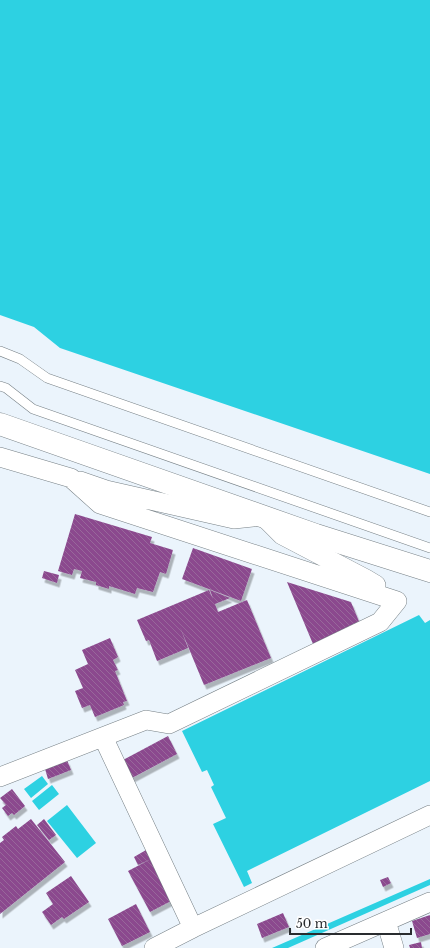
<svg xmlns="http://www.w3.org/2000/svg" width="430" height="948" viewBox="0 0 430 948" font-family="'Libre Baskerville',serif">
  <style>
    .water { fill: #2dd1e2 }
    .building { fill: url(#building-back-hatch); filter: url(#shadow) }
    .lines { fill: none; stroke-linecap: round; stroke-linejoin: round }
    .service-casing { stroke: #778086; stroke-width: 10 }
    .minor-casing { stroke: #778086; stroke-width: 20 }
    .tertiary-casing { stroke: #778086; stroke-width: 23 }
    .service { stroke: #fff; stroke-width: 9 }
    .minor { stroke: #fff; stroke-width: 19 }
    .tertiary { stroke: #fff; stroke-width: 22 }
  </style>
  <defs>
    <pattern id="building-back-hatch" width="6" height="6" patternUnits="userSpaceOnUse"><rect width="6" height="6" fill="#8b4a8e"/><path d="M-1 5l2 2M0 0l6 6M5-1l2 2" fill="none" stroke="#98689b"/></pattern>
    <filter id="shadow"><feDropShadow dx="2.5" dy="4.5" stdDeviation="0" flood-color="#0004"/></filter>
  </defs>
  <rect width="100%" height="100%" fill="#ebf4fc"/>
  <path class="water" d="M0,0h430v474l-370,-126 -26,-21 -34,-12z
    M419,615l6,8 5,-3v161l-183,90 5,12 -8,4 -31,-63 13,-6 -15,-31 3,-2 -7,-15 -5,2 -20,-41z
    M42,776l6,8 -17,14 -7,-9z
    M52,785l7,9 -20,16 -7,-9z
    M67,805l29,38 -19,15 -30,-37z
    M430,879v6l-142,63h-16z"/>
  <path class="building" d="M75,514l77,23 -2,6 23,7 -7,24 -6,-2 -7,20 -16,-4 -2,6 -26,-8v3l-13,-4v-3l-16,-4 2,-7 -8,-2 -2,6 -14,-4z
    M193,548l59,21 -11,32 -59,-22z
    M44,571l15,4 -2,8 -15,-5z
    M287,582l64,20 9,22 -47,20z
    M209,590l4,9 -3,-9 20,8 -15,6 3,8 29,-12 24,58 -67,27 -24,-58 8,21 -31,13 -8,-21 -3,1 -9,-21z
    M110,638l8,19 -5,3 5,10 -3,1 12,30 -4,1 1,3 -29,12 -5,-12 -8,3 -7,-17 8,-3 -8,-18 13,-6 -6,-14z
    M168,736l9,18 -45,24 -9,-18z
    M67,760l4,10 -23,9 -3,-10z
    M12,789l13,17 -11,9 -2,-2 -4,3 -6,-8 4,-3 -6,-7z
    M31,819l34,43 -65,52v-71l4,-3 -2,-3 14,-11 2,3z
    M44,819l12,16 -7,5 -12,-15z
    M146,850l5,9 -13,6 -4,-8z
    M151,859l22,41 -23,12 -22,-41z
    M71,876l18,26 -25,17 -2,-2 -11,8 -9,-13 11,-8 -7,-11z
    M388,877l3,6 -8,4 -3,-7z
    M136,904l14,28 -28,14 -14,-27z
    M283,913l6,14 -27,11 -5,-14z
    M430,915v19l-13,4 -5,-17z
    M421,942l1,6h-12l-1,-3z"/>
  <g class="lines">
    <g class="service-casing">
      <path id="service" d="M0,351l20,8 27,19 383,134
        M0,386l6,2 27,21 397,139"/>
    </g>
    <g class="minor-casing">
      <path id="minor" d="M0,457l71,21 29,26 297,97 -17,21 -211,102 -23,-4 -146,57
        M80,481l26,9 128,29 29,-3 19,19 84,44 10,6
        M103,737l90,191
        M386,921l8,27
        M154,948l39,-20 237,-113
        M325,948l105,-46"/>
    </g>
    <g class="tertiary-casing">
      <path id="tertiary" d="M0,424l316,111 114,36"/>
    </g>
    <use href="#service" class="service"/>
    <use href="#minor" class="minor"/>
    <use href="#tertiary" class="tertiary"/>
  </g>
  <path d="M290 928v6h121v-6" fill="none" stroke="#292c2f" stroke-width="2"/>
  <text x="296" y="928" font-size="12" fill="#292c2f" stroke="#ffffff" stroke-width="3" paint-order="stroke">50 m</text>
</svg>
